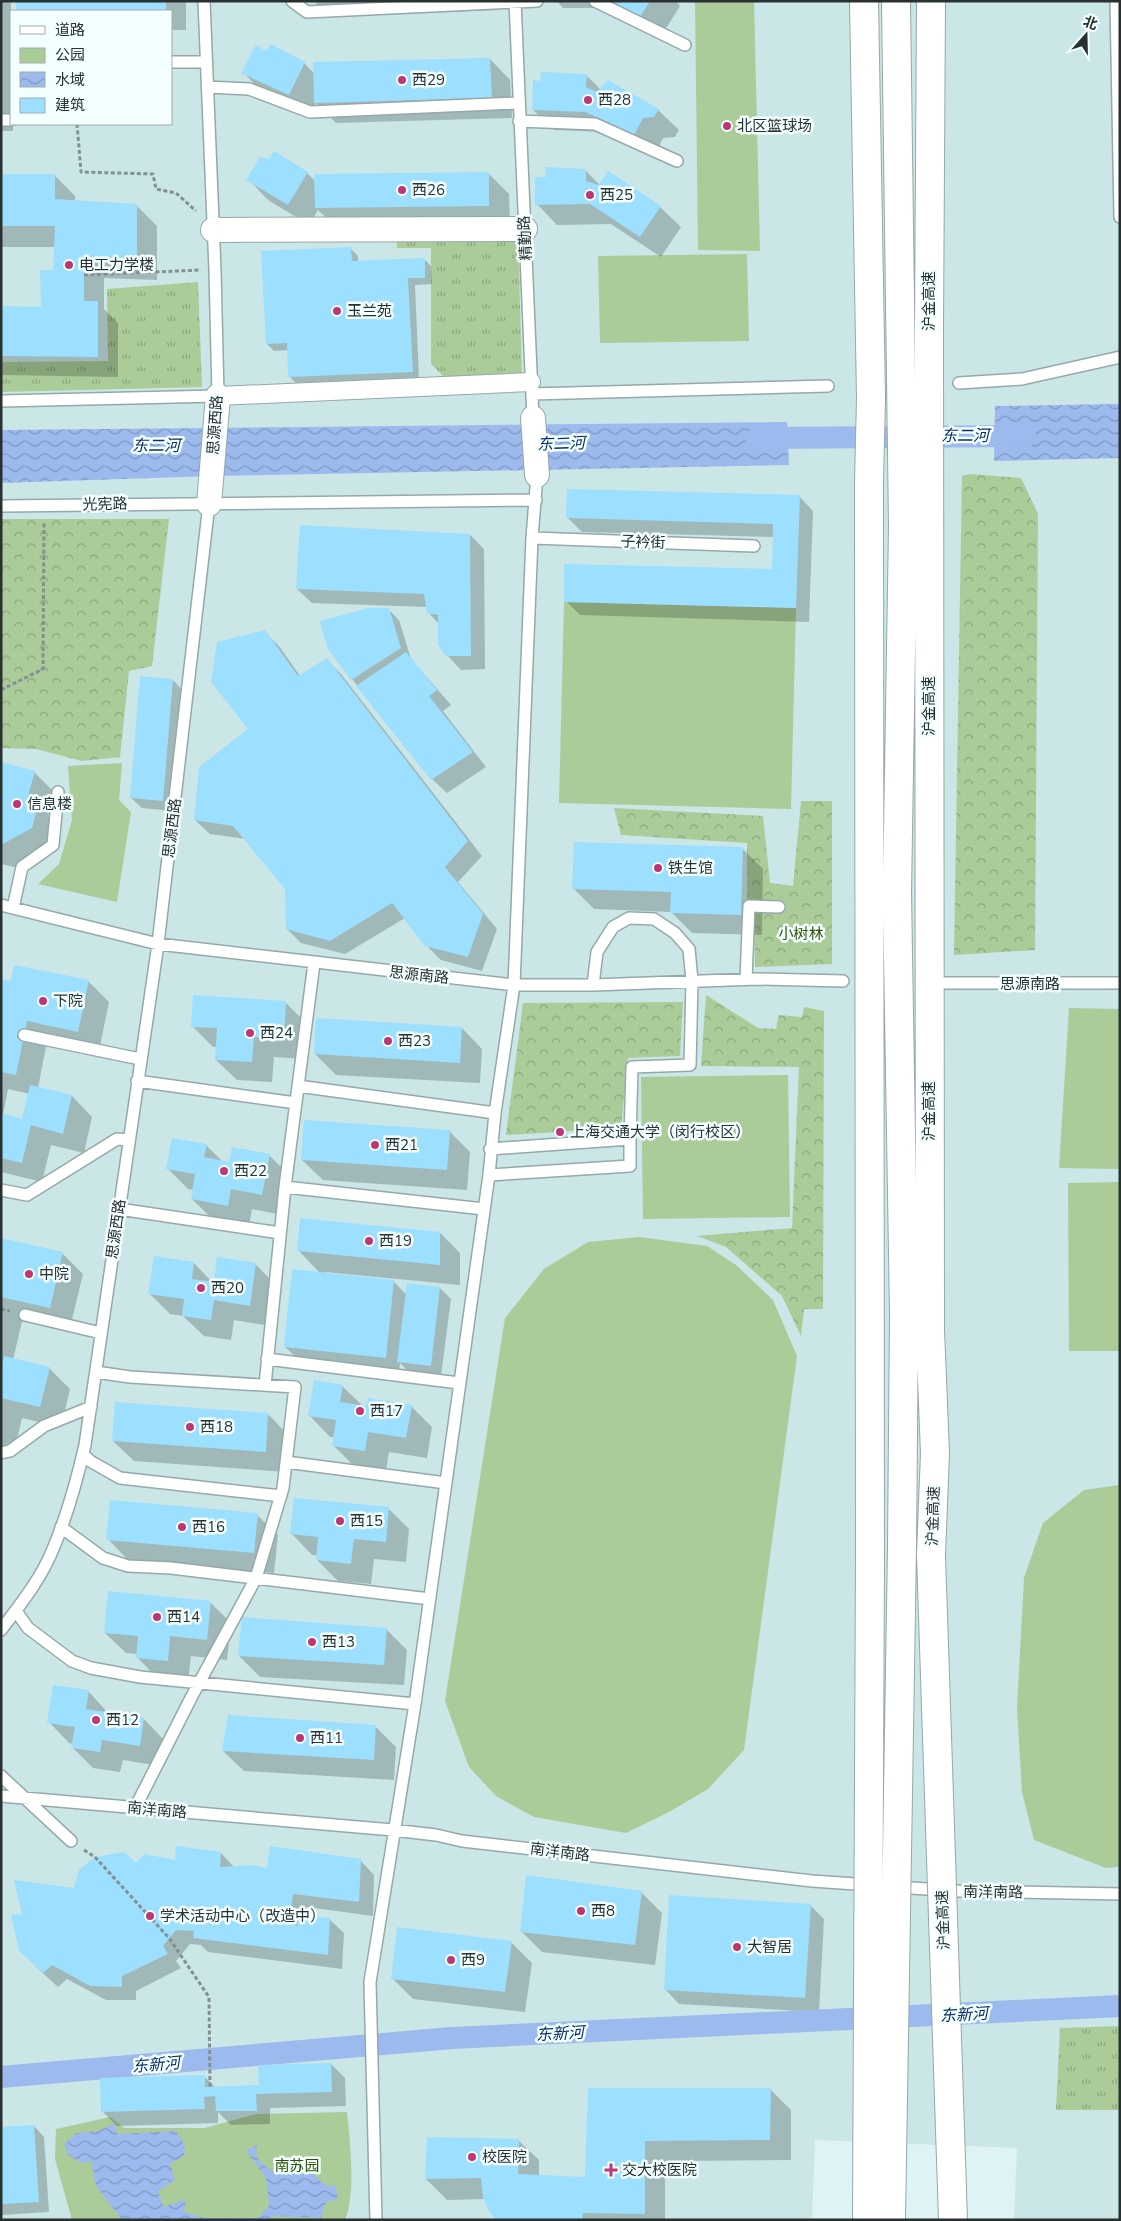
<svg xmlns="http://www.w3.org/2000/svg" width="1121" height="2221" viewBox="0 0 1121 2221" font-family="'Nunito Sans','Noto Sans SC',sans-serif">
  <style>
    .built { fill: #cae6e6; fill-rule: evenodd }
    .grass { fill: url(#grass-tufts) }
    .forest { fill: url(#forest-crowns) }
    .green { fill: #abcc99 }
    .water { fill: url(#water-waves) }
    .shadow { fill: #0003; fill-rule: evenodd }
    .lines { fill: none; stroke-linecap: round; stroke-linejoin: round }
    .canal { stroke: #9cbaed; stroke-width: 22 }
    .building { fill: #9cdfff }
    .service-casing { stroke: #96a8a8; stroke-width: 14 }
    .pedestrian-casing { stroke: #96a8a8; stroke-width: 20 }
    .minor-casing { stroke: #96a8a8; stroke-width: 26 }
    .motorway-casing { stroke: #96a8a8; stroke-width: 30 }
    .path { stroke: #839091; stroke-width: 3; stroke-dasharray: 4 2.5; stroke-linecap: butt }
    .service { stroke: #fff; stroke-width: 11 }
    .pedestrian { stroke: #fff; stroke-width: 18 }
    .minor { stroke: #fff; stroke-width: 24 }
    .motorway { stroke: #fff; stroke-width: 28 }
    .motorway-bridge-casing { stroke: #96a8a8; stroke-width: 30; stroke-linecap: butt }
    .motorway-bridge { stroke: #fff; stroke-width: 28 }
    .poi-dot { fill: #bd3676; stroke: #f3ffff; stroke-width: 2 }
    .labels { text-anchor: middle; stroke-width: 5; stroke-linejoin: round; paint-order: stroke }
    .poi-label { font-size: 15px; fill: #293031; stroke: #f3ffff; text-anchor: start }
    .street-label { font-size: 15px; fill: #293031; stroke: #f3ffff }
    .park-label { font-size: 15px; fill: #2b5306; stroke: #f3ffff }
    .water-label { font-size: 16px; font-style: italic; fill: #0b2d67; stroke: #f3ffff }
  </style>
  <defs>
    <pattern id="grass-tufts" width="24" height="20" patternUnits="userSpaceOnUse" patternTransform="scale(1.25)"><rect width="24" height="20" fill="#abcc99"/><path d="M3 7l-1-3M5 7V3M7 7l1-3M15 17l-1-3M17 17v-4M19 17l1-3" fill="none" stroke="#8ba67d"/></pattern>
    <pattern id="forest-crowns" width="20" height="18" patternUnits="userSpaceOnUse" patternTransform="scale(1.25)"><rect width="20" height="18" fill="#abcc99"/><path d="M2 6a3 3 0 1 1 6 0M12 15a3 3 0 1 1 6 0" fill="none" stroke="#8ba67d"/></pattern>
    <pattern id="water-waves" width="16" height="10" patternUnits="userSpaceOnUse" patternTransform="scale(1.25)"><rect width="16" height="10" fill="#9cbaed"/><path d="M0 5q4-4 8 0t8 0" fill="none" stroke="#7f98c1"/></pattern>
  </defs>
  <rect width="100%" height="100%" fill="#e0f3f4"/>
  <path class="built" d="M1,1h1119v2219h-106l3,-72 -202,-8 -3,80h-811zM11,11h160v113h-160z"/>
  <path class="grass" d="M518,233l4,143 -77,2 -14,-14v-116h-34l-1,-13z
    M198,282l4,105 -201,5v-30l107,-1 -1,-72z
    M1120,2026v84h-64l4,-82z"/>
  <path class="forest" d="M970,474l51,4 17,36 -3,436 -81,5 8,-479z
    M1,519h168l-17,147 -23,5 -9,86 -38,4 -46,-12 -35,-1z
    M801,801h31v163l-77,3 -1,-56 28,-2 2,-6 -37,-4v-56l-126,-8 -7,-27 149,8 7,67 23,3z
    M706,995l52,33 18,1 3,-14 23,2 2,-10 20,4 -1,298h-19l-3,27 -19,-40 -56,-49 -29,-11 95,-8 7,-161 -98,-1z
    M683,1002l-3,54 -52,2 -7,70 -115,7 17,-132z"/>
  <path class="green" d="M695,1h59l6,250 -62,-1z
    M747,254l2,87 -149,2 -2,-87z
    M564,602l232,6 -5,201 -232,-6z
    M122,763l-3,37 12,12 -14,90 -79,-18 21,-20 13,-44 -4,-54z
    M1069,1008l51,1v160l-61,-1z
    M788,1075l2,142 -147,2 -2,-142z
    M1120,1182v169h-51l-1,-168z
    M639,1237l68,9 29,19 37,35 24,56 -53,394 -36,39 -39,23 -43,21 -92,-16 -38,-21 -27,-29 -24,-66 60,-383 39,-49 44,-27z
    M1120,1485v382l-14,1 -72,-28 -12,-48 -5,-85 7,-129 19,-55 41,-33z
    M347,2112c3,29 9,82 -2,108h-273l-17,-61 1,-30 54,-12 14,11h80l53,-14z"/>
  <path class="water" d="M1120,404v54l-126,3 1,-55z
    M787,422l2,43 -575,11 -213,7v-53z
    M115,2123l2,11 59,-3 9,14 -1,11 -14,8 5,16 -17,11 6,16 22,-8 -2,13 21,6h53l11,-13 -3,-27 -20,-28 11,-5 -1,11c15,20 30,22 52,13l18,17 9,-1 3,14 -12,3 -5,16 -47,-2 -7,4h-145l-26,-34 -5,-25 -9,2 -14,-8 -4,-11 13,-11 21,-2z"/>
  <path class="shadow" d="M1,1l10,1v122h2v7h-12z
    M17,1h169v29h-15v-19h-154z
    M314,1h183l1,9 -168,7z
    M557,1h119l4,5 -20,32 -49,-30h-48z
    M267,53l37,10 10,10 176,-14 20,21 2,38 -176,5 -20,-20 -6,12 -47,-22 -20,-21z
    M586,75l15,15 57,20 21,20 -4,7 -12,1 -8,17 -47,-23 -54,-2 -21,-20 9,-28z
    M275,153l32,20 8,8 174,-7 20,20 1,32 -173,2 -19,-18 -9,15 -41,-25 -20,-21 22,-18z
    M585,170l15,15 60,22 21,20 -20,30 -50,-33 -54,1 -20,-21 10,-26z
    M1,175h53l21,21v5l61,4 21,21v54l-53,-2v31l14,14v54l-117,-2v-68l41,1 13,-37 1,-24h-55z
    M351,249l7,7v6l66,-3 7,7 1,18 -17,1 4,93 -123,5 -7,-7 -1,-26 -14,1 -7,-7z
    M799,496l14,15 -4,111 -229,-7 -14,-14 208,-30v-34l-192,-5 -14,-14z
    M470,535l14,14 1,120 -24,1 -14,-15 -8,-31 -11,-12 -1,-5 -115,-4 -15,-14z
    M388,609l11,11 12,39 40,46 -8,6 43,56 -39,26 -15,-14 -80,-100z
    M264,632l15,14 21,30 27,-16 14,14 141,182 -24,26 39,47 -15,42 -41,-11 -15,-15 -21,-27 -60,36 -44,-11 -14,-14 -1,-40 -40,-50 -36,-5 -15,-14 54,-90z
    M173,680l10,11 -10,120 -31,-3 -11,-10z
    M1,763l33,9 21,21 -7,24 10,10 -5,21 -35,20 -17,-4z
    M742,848l21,21 -1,66 -70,-2 -21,-21 -77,-3 -20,-20z
    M1,980l11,2 76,-1 21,21 -10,49 -52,-10 -9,47 34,8 20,21 -8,36 -33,-8 -9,37 -41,-10zM8,1089l22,5 -7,26 -20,-5z
    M285,1002l21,21 -2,36 -30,-2 -2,25 -35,-2 -21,-20 1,-13h-4l-21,-21z
    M462,1028l20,21 -2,34 -144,-8 -21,-21z
    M449,1131l21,21 -3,38 -144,-10 -21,-20z
    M206,1145l17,17 7,2 39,-9 21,21 -7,39 -31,-6 -3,17 -36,-6 -21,-21 2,-9 -6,-1 -21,-21z
    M440,1233l20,20v32l-135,-13v2l68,7 14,14 1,-11 32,4 11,11 -10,77 -32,-4 -9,-9 -1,9 -99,-11 -15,-14 36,-73 -23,-24z
    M1,1239l61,14 21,21 -13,54 -47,-11 -10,43 36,8 21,21 -9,38 -39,-9 -8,35 -13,-3z
    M194,1263l19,20 42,-19 21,21 -6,41 -36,-6 -3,20 -27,-4 -21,-20 -13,-2 -20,-20z
    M342,1386l22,21 47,-1 21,21 -5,31 -38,-6 -3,19 -32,-5 -21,-21 1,-8h-4l-20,-21z
    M268,1414l20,21 -2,37 -152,-11 -21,-20z
    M388,1508l21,21 -3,33 -32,-3 -3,25 -33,-3 -21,-21 1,-5h-6l-20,-21z
    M257,1515l21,20 -4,38 -146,-13 -20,-21z
    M210,1602l21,21 -4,37 -36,-4 -3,25 -30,-2 -20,-21v-4l-12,-1 -21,-20z
    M386,1629l21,21 -3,35 -144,-8 -21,-21z
    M89,1692l20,22 35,5 20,21 -4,26 -37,-6 -3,12 -27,-4 -20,-20v-4l-4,-1 -20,-21z
    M376,1727l20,20 -2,33 -150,-9 -21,-20z
    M221,1853l13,14 34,2 92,-9 14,15 -1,41 -66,-9 -1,10 23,2 15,14 -2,36 -134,-17 -7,-7 -11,-1 -14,17 5,7 -45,23v9h-30l-39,-21 -9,8 -24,-22 -11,-50 52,-26 61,-25 40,-3z
    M641,1892l21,21 -7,52 -113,-13 -21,-21z
    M810,1905l14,14 -5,93 -140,-8 -14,-15z
    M511,1942l21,21 -7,49 -112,-13 -21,-21z
    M331,2064l14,14 1,28 -76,2v16l-39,1 -13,-13v11l-101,3 -14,-14 101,-36 12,12 44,-2z
    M589,2089h181l21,21v50l-126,1v59h-167l-13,-21 -38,1 -21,-21 92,-39 21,20v16l47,2z
    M34,2126l10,11 5,75 -48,3v-87z"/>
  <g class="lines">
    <path class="canal" d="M757,438l268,-2
      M1,2077l451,-39 668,-32"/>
  </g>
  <path class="building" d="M16,1h150v9l-150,1z
    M611,1h39l-11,18z
    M271,44l34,18 -16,33 -48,-22 15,-28 10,6z
    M490,58l2,40 -178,5 -1,-41z
    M541,72l46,2 -1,13 11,5 11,-12 51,29 -5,8 -11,1 -9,17 -48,-23 -54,-2 1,-30 7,1z
    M274,151l34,21 -20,33 -42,-25 14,-23 9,2z
    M545,167l41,2v12l13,4 9,-14 53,35 -21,31 -50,-33 -55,1v-28h11z
    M489,172v34l-174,2 -1,-34z
    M1,174h54v25l82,5v56l-53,-2v43h14v56l-97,-1v-50l40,1 -1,-37h13l2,-44h-54z
    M351,247l1,14 73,-3v20h-17l5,94 -125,5 -1,-34 -21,1 -5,-93z
    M567,489l233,6 -4,113 -232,-6v-38l208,5 1,-45 -207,-6z
    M300,525l170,9 1,122h-25l-8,-11v-30l-11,-2 -3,-19 -128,-5z
    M368,608h21l12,40 -50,32 -23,-31 -8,-28z
    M265,630l33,46 29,-18 141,183 -23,26 38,47 -15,43 -43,-11 -33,-43 -62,38 -44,-12 -1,-40 -52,-63 -39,-6 5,-53 49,-38 -37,-47 6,-40z
    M406,652l31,38 -8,6 44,56 -42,28 -75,-94z
    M140,676l33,3 -10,122 -33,-3z
    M1,762l34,9 -9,32 12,3 -6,22 -31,17z
    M574,842l169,5 -2,68 -71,-2 1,-21 -99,-3z
    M14,965l75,15 -11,52 -51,-11 -11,54 -15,-3v-93l10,2z
    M193,995l93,6 -2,38 -30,-2 -2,25 -37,-2 2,-32 -26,-1z
    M316,1018l146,9 -2,36 -146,-9z
    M30,1085l42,10 -9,39 -32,-9 -9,38 -21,-5v-45l21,6z
    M304,1120l146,10 -3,40 -146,-10z
    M172,1138l35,6 -3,13 25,5 3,-15 38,7 -8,41 -31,-6 -3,17 -37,-7 4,-25 -29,-5z
    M300,1218l140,14v33l-143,-14z
    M1,1238l62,14 -13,56 -49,-11z
    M154,1256l40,6 -2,17 22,3 3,-25 39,6 -6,43 -36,-6 -3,20 -29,-4 2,-17 -36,-5z
    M292,1269l102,11 -8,78 -102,-11z
    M407,1283l33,4 -9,79 -34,-4z
    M4,1356l46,11 -10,40 -39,-9v-29z
    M314,1380l29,5 -3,17 26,4 2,-8 44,7 -6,33 -38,-6 -3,19 -33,-5 4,-26 -28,-4z
    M115,1402l153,11 -2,39 -154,-11z
    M294,1498l95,9 -3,35 -32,-3 -3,25 -35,-4 2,-23 -28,-3z
    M110,1500l148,13 -4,40 -148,-13z
    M108,1591l103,10 -4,39 -37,-4 -2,25 -32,-3 2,-22 -34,-3z
    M242,1617l145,11 -3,37 -146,-9z
    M53,1685l36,5 -3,19 58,9 -4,28 -38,-6 -2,12 -29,-4 4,-21 -28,-4z
    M228,1715l148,10 -2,35 -152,-9z
    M176,1846l45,6 -1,15 33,-2 14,3 3,-22 91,13 -2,43 -66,-8 -4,29 8,3 2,-11 31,3 -2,37 -135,-17 1,-7 -18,-1 -13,16 5,8 -46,22v11l-32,-1 -38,-21 -9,8 -24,-22 -8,-36 11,-1 -8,-34 60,8 5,-18 16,-13 29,-5 12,11 8,-9 31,6z
    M526,1875l116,16 -7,54 -115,-13z
    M669,1895l142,9 -6,94 -141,-8z
    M397,1927l115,14 -7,51 -114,-13z
    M331,2063l1,29 -76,2 1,17h-41l-1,-15 -11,1 1,12 -104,3 -1,-34 105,-3v12l54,-2 -1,-20z
    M588,2088h183l-1,52 -125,1v73l-62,-1 -1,7h-86l-6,-7 -7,-15 -2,-20 -56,1 2,-42 92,2 -1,35 67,3z
    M34,2125l5,77 -38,2v-77z"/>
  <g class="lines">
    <g class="service-casing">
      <path id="service" d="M292,1l15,11 230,-11
        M515,1l18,417
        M595,1l90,44
        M1116,1l4,216
        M171,62h35
        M207,87l42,2 61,23 208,-9
        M1,120h10
        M519,121l76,3 82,37
        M959,383l63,-4 98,-22
        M532,394l296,-8
        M1,401l217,-5 -3,-126 -11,-269
        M1,506l535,-6
        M532,538l222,8
        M1,905l157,39 356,41h79l164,-6 86,2
        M13,908l9,-41 31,-22 5,-53
        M746,979l3,-73 30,1
        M941,983h179
        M593,985l4,-33 16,-25 16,-9 25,1 21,14 14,16 3,32 -2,84 -58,2 -2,72
        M24,1035l116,24
        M137,1081l159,22
        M298,1086l197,27
        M489,1175l141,-9v-27l-140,10
        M285,1187l199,22
        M1,1190l26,5 90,-56 12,1
        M119,1209l161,24
        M25,1315l76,18
        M267,1359l192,24
        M96,1372l34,5 165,10 -12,101 -27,90 -64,118 -57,112
        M265,1385l20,-198 29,-224
        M1,1453l9,-2 34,-25 47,-19
        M83,1454l7,7 30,17 161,18
        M286,1462l160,21
        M61,1527l42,31 25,8 43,2 259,31
        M16,1611l12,17 44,33 19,7 49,9 275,27
        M1,1630c19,-25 40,-51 52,-81 14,-33 24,-69 32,-104l73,-501 51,-440
        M1,1776l70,65
        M1,1796l392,34 43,5 26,6 350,40 58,4
        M896,1887l62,4 162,3
        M376,2220l-6,-238 45,-278 74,-529 6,-62 19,-128 18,-447 5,-63"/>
    </g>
    <g class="pedestrian-casing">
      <path id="pedestrian" d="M218,396l313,-14"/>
    </g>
    <g class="minor-casing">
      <path id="minor" d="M213,230l312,-1
        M533,418l4,57
        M209,504l9,-108"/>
    </g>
    <g class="motorway-casing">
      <path id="motorway" d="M864,1l7,397 -2,84 1,1074
        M896,1l7,526 -6,366 7,421 -2,234
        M931,1l-2,326 1,1003 5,123 -4,102"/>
    </g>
    <path class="path" d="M77,124l4,48 72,2 3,15 20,4 20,18
      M84,275l117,-5
      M1,690l42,-21 1,-147
      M1,1309l9,2
      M84,1850l11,7 74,81 40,59 1,90"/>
    <use href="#service" class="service"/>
    <use href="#pedestrian" class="pedestrian"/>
    <use href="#minor" class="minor"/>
    <use href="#motorway" class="motorway"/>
    <g class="motorway-bridge-casing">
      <path id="motorway-bridge" d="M931,1555l22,665
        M867,2220l3,-664
        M891,2220l11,-672"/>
    </g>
    <use href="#motorway-bridge" class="motorway-bridge"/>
  </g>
  <g class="poi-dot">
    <circle cx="402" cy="80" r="5"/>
    <circle cx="588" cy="100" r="5"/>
    <circle cx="727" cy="126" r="5"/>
    <circle cx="402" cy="190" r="5"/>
    <circle cx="590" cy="195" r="5"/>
    <circle cx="69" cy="265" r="5"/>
    <circle cx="337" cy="311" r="5"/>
    <circle cx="17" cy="804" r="5"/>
    <circle cx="658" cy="868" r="5"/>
    <circle cx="43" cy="1001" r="5"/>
    <circle cx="250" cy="1033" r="5"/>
    <circle cx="388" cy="1041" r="5"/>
    <circle cx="560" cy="1132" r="5"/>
    <circle cx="375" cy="1145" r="5"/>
    <circle cx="224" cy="1171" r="5"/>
    <circle cx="369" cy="1241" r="5"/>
    <circle cx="29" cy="1274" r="5"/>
    <circle cx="201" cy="1288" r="5"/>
    <circle cx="360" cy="1411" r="5"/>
    <circle cx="190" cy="1427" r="5"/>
    <circle cx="340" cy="1521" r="5"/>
    <circle cx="182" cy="1527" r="5"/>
    <circle cx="157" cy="1617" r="5"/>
    <circle cx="312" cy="1642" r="5"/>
    <circle cx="96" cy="1720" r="5"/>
    <circle cx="300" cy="1738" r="5"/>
    <circle cx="581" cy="1911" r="5"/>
    <circle cx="150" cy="1916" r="5"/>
    <circle cx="737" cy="1947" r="5"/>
    <circle cx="451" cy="1960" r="5"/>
    <circle cx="472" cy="2157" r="5"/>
    <path d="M608.5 2162.5h5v5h5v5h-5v5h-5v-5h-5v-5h5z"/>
  </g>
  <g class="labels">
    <g class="poi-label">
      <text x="412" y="85">西29</text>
      <text x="598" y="105">西28</text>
      <text x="737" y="131">北区篮球场</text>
      <text x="412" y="195">西26</text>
      <text x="600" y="200">西25</text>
      <text x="79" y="270">电工力学楼</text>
      <text x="347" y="316">玉兰苑</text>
      <text x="27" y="809">信息楼</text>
      <text x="668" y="873">铁生馆</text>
      <text x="53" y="1006">下院</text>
      <text x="260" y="1038">西24</text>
      <text x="398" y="1046">西23</text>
      <text x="570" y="1137">上海交通大学（闵行校区）</text>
      <text x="385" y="1150">西21</text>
      <text x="234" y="1176">西22</text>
      <text x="379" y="1246">西19</text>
      <text x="39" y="1279">中院</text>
      <text x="211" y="1293">西20</text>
      <text x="370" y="1416">西17</text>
      <text x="200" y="1432">西18</text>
      <text x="350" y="1526">西15</text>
      <text x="192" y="1532">西16</text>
      <text x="167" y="1622">西14</text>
      <text x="322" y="1647">西13</text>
      <text x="106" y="1725">西12</text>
      <text x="310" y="1743">西11</text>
      <text x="591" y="1916">西8</text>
      <text x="160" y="1921">学术活动中心（改造中）</text>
      <text x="747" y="1952">大智居</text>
      <text x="461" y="1965">西9</text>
      <text x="482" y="2162">校医院</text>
      <text x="622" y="2175">交大校医院</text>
    </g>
    <g class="street-label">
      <text transform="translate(525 238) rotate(-93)" y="5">精勤路</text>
      <text transform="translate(929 301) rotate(-90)" y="5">沪金高速</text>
      <text transform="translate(215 425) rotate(-86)" y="5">思源西路</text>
      <text transform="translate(105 504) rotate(-1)" y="5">光宪路</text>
      <text transform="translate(643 542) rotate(2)" y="5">子衿街</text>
      <text transform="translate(929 706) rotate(-90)" y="5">沪金高速</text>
      <text transform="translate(172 828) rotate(-83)" y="5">思源西路</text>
      <text transform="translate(419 975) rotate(6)" y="5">思源南路</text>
      <text x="1030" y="989">思源南路</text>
      <text transform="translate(929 1111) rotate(-90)" y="5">沪金高速</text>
      <text transform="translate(116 1229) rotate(-82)" y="5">思源西路</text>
      <text transform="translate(933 1516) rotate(-88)" y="5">沪金高速</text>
      <text transform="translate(157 1810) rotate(5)" y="5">南洋南路</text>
      <text transform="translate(560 1852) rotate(7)" y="5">南洋南路</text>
      <text transform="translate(993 1892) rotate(1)" y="5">南洋南路</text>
      <text transform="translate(943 1920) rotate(-92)" y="5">沪金高速</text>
    </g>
    <g class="park-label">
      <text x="801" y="939">小树林</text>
      <text x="297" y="2171">南苏园</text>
    </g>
    <g class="water-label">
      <text x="965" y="441">东二河</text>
      <text transform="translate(561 443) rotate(-2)" y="6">东二河</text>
      <text x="156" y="451">东二河</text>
      <text transform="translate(964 2014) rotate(-3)" y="6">东新河</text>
      <text transform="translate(560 2033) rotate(-3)" y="6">东新河</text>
      <text transform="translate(156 2064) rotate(-5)" y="6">东新河</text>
    </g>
  </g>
  <rect width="1121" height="2221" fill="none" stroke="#293031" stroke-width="5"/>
  <rect x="10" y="10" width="162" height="115" fill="#f3ffff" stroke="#a2acad"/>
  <rect x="20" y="26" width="25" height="8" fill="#ffffff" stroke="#a2acad"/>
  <text x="55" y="35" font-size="15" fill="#293031">道路</text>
  <rect x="20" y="48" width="25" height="15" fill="#abcc99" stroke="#a2acad"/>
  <text x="55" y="60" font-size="15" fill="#293031">公园</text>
  <rect x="20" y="72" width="25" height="15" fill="url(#water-waves)" stroke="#a2acad"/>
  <text x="55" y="85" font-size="15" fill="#293031">水域</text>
  <rect x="20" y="98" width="25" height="15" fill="#9cdfff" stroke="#a2acad"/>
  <text x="55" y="110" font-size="15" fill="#293031">建筑</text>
  <g transform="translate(1086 35) rotate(20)" stroke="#f3ffff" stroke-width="4" paint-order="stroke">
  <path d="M0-4L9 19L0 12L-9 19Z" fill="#293031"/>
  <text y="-8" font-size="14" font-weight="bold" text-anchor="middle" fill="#293031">北</text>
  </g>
</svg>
